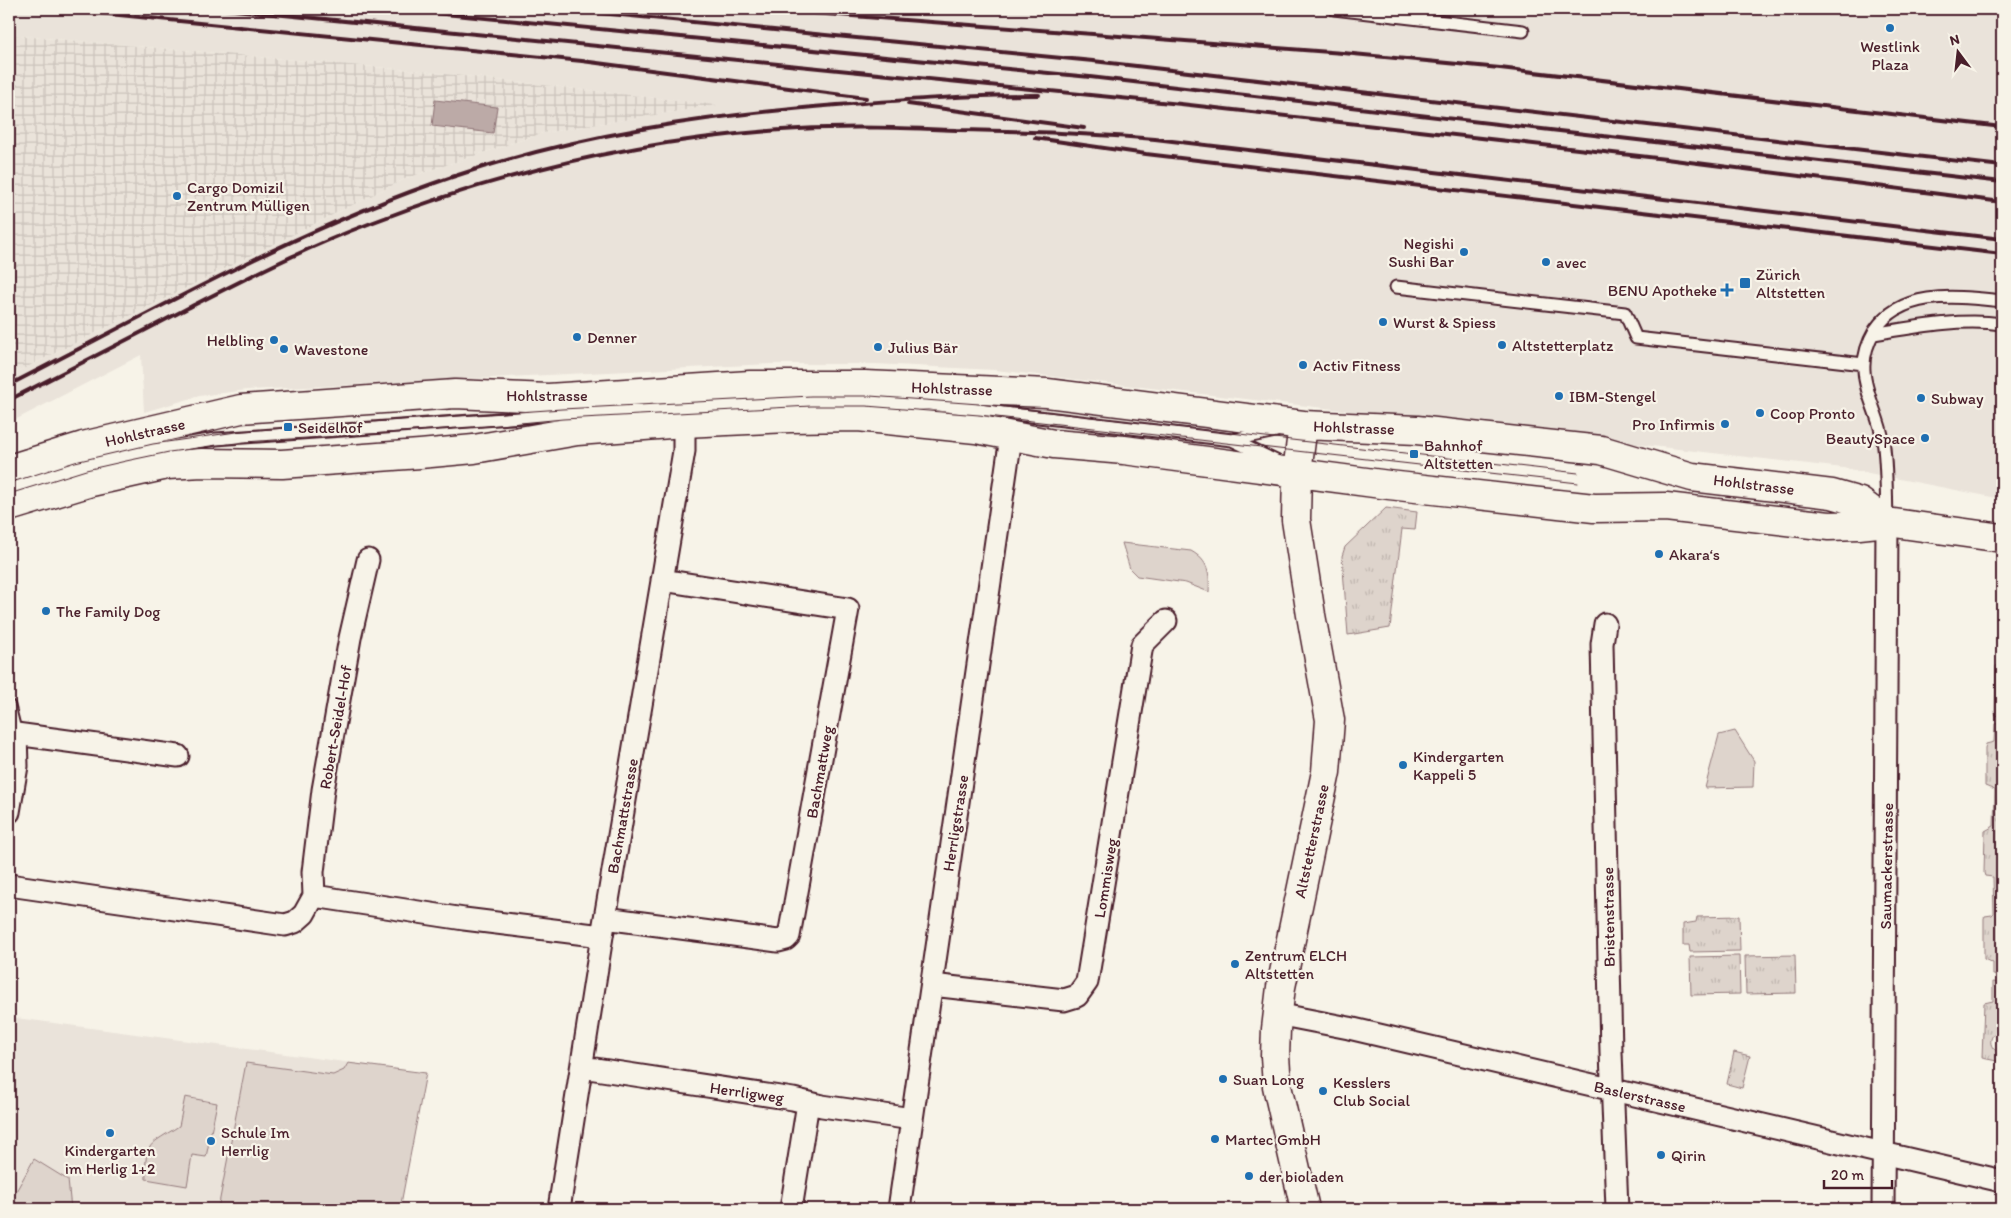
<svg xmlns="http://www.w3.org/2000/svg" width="2011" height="1218" viewBox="0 0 2011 1218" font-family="Itim,sans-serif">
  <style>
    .built { fill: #eae3da }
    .industrial { fill: url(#industrial-grid) }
    .grass { fill: url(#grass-tufts); stroke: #947a7c }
    .park { fill: #ded4cc; stroke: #947a7c }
    .water { fill: #bcaaa7; stroke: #8e7275 }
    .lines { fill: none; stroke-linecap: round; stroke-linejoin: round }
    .lane-casing { stroke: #4a1f2b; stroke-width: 15 }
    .street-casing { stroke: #4a1f2b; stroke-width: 25 }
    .secondary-casing { stroke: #4a1f2b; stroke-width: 31 }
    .lane { stroke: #f7f3e8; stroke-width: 11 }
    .street { stroke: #f7f3e8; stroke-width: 21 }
    .secondary { stroke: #f7f3e8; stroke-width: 28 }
    .tram { stroke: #4a1f2b; stroke-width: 1 }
    .rail { stroke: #4a1f2b; stroke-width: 4 }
    .poi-dot { fill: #1f6fb2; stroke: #f7f3e8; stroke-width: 2 }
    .labels { text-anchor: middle; stroke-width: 4.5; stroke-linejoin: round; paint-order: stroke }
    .poi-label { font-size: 16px; fill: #4a1f2b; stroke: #f7f3e8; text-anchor: start }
    .street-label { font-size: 16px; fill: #4a1f2b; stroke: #f7f3e8 }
  </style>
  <defs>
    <pattern id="industrial-grid" width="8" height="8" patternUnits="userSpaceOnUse" patternTransform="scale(1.25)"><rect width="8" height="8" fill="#eae3da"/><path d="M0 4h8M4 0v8" fill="none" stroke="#cac2bb"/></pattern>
    <pattern id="grass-tufts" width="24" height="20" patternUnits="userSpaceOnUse" patternTransform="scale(1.25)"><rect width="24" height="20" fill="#ded4cc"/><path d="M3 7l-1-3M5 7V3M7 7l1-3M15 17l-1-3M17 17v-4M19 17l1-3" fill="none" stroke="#c0b6af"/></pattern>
  </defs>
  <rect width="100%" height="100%" fill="#f7f3e8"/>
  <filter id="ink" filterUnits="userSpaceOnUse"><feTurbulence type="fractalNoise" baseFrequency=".02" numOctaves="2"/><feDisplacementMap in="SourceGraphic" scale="10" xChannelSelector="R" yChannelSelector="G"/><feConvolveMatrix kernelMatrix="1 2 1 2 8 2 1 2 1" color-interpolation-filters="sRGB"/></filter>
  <g filter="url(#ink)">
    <path class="built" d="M9,9h1993v490l-159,-31 -848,-98 -120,-6h-104l-524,26 -48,6 -55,16 -3,-57 -132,68v-47l398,-198 136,-45 172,-28 -294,-34 -412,-36z
      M9,1017l417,56 -26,136h-391z"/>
    <path class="industrial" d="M9,35l412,36 296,34 -174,28 -136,45 -398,198z"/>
    <path class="grass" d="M1386,508l31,4 -2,18 -13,-1 -12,99 -42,7 -6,-79 3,-9z
      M2000,664h2v52h-5l-2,-2 1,-48z
      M2002,723v253l-9,-1v-12l-9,-4v-41l1,-2 7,-1 2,-2 -1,-36 -8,-1 -1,-3 1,-42 9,-5 1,-36 -10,-4v-38l1,-4 8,-2 1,-18z
      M1739,916l1,35 -50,1 -1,-7h-6v-21l13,-2 1,-5z
      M1795,955l1,38 -50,1 -1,-38z
      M1739,956l1,38 -49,1 -1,-38z
      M1993,982l9,1v47c-15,3 -15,20 0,23v9l-20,-4 2,-55 9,-2z
      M1734,1052l16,4 -8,32 -15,-4z"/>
    <path class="park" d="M1122,543l69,8c18,10 19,23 18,41l-23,-9 -49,-7 -7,-7z
      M1735,731l19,30 -1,26 -48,1 14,-53z
      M246,1063l87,12 11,-5 4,-7 78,10 -26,136h-182z
      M185,1097l32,6 -11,54 -14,-2 -5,31 -41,-7c-2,-37 4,-34 33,-53z
      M34,1159l34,21 3,29h-62v-5z"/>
    <path class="water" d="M435,100l62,7 -4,26 -61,-7z"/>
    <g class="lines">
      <g class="lane-casing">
        <path id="lane" d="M1334,9l189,22
          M1396,287l229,26 11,25 228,26
          M1873,334c42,-7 87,-16 129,-10
          M1232,440l44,21
          M9,489c67,-25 136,-40 207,-50l465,-33 130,-5 118,3 303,36 44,-9
          M1887,520c-1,-26 0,-54 -4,-80 -4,-24 -18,-46 -19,-70 -1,-15 4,-28 11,-40 28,-42 84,-33 127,-29
          M9,706l7,28"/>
      </g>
      <g class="street-casing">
        <path id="street" d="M1605,624l-3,20 9,408 6,157
          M9,812l8,-46 -1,-32 162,22
          M9,885l276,40 10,-3 9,-8 10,-18 -1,-24 10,-82 27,-152 18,-78
          M314,896l150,23 138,17
          M605,918l173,23 8,-2 3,-3 59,-327 -186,-29
          M932,985l132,15 13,-4 10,-14 55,-337 24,-24
          M1277,1014l72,14 653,153
          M582,1067l211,32 29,7 90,13
          M559,1209l43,-273 82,-485v-28
          M791,1209l17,-106
          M899,1209l112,-772
          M1883,1209l4,-687"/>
      </g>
      <g class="secondary-casing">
        <path id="secondary" d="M1303,425l-6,47 -1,48 15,95 19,105 -4,52 -45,215 -5,42 -1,27 2,30 28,123
          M9,469l74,-23 158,-37 214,-15 93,4 202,-13h115l182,8 256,32 114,5 184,20 91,27 140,17 28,8 27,20
          M9,507l82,-25 76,-17 35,-2 80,1 138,-10 54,-5 103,-18 107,-8 106,-5 68,-1 118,12 78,15 70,6 265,35 205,23 72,-1 163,19 30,-1 28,-3 115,16"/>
      </g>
      <use href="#lane" class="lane"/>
      <use href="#street" class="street"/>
      <use href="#secondary" class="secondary"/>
      <path class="tram" d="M9,483l66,-21 78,-18 90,-13 319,-22 249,-13h59l109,8 599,69
        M9,494l77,-24 40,-9 43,-9 75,-10 235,-15 84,-8 248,-13h55l113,9 599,68"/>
      <path class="rail" d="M59,9l523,52 284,37
        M224,9l957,95 485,55 336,43
        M394,9l696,68 912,105
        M559,9l534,52 909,105
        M760,9l583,44 157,15 502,59
        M908,104l176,24
        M1035,138l111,16 856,100
        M9,385c145,-74 288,-156 443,-208 127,-43 252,-61 385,-72 67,-5 134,-10 202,-10
        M9,400c59,-30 118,-60 177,-91 61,-31 121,-62 185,-86 137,-53 282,-86 428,-94 53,-3 105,-1 157,1 66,1 133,3 199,9l847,100"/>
    </g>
  </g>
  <g class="poi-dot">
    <circle cx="1890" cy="28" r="5"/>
    <circle cx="177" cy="196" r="5"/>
    <circle cx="1464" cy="252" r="5"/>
    <circle cx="1546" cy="262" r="5"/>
    <rect x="1739" y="277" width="12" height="12" rx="2.5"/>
    <path d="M1724.5 282.5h5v5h5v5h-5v5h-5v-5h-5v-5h5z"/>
    <circle cx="1383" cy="322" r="5"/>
    <circle cx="577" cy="337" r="5"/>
    <circle cx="274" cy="340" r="5"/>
    <circle cx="1502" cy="345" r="5"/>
    <circle cx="878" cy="347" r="5"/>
    <circle cx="284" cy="349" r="5"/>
    <circle cx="1303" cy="365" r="5"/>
    <circle cx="1559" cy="396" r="5"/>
    <circle cx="1921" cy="398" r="5"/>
    <circle cx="1760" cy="413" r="5"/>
    <circle cx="1725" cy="424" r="5"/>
    <rect x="283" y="422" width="10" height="10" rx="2.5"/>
    <circle cx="1925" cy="438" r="5"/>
    <rect x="1409" y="449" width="10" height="10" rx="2.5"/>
    <circle cx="1659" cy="554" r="5"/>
    <circle cx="46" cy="611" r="5"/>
    <circle cx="1403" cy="765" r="5"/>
    <circle cx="1235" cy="964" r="5"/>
    <circle cx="1223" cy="1079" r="5"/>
    <circle cx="1323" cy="1091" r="5"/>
    <circle cx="110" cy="1133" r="5"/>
    <circle cx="1215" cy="1139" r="5"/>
    <circle cx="211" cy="1141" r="5"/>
    <circle cx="1661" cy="1155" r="5"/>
    <circle cx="1249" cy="1176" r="5"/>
  </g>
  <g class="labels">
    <g class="poi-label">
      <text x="1890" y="52" text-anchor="middle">Westlink<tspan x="1890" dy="18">Plaza</tspan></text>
      <text x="187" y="193">Cargo Domizil<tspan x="187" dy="18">Zentrum Mülligen</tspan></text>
      <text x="1454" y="249" text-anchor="end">Negishi<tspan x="1454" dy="18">Sushi Bar</tspan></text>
      <text x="1556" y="268">avec</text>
      <text x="1756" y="280">Zürich<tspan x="1756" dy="18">Altstetten</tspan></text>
      <text x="1717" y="296" text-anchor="end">BENU Apotheke</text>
      <text x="1393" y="328">Wurst &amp; Spiess</text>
      <text x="587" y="343">Denner</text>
      <text x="264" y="346" text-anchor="end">Helbling</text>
      <text x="1512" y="351">Altstetterplatz</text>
      <text x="888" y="353">Julius Bär</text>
      <text x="294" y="355">Wavestone</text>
      <text x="1313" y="371">Activ Fitness</text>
      <text x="1569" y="402">IBM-Stengel</text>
      <text x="1931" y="404">Subway</text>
      <text x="1770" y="419">Coop Pronto</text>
      <text x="1715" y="430" text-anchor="end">Pro Infirmis</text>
      <text x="298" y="433">Seidelhof</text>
      <text x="1915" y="444" text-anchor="end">BeautySpace</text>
      <text x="1424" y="451">Bahnhof<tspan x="1424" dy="18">Altstetten</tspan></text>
      <text x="1669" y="560">Akara‘s</text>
      <text x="56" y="617">The Family Dog</text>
      <text x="1413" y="762">Kindergarten<tspan x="1413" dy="18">Kappeli 5</tspan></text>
      <text x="1245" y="961">Zentrum ELCH<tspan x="1245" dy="18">Altstetten</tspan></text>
      <text x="1233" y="1085">Suan Long</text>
      <text x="1333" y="1088">Kesslers<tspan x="1333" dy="18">Club Social</tspan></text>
      <text x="221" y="1138">Schule Im<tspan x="221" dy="18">Herrlig</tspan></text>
      <text x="1225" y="1145">Martec GmbH</text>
      <text x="110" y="1156" text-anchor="middle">Kindergarten<tspan x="110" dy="18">im Herlig 1+2</tspan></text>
      <text x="1671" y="1161">Qirin</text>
      <text x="1259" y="1182">der bioladen</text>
    </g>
    <g class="street-label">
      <text transform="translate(952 388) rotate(2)" y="6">Hohlstrasse</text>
      <text x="547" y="401">Hohlstrasse</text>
      <text transform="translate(1354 427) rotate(2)" y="6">Hohlstrasse</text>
      <text transform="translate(145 432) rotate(-13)" y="6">Hohlstrasse</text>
      <text transform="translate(1754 484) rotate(7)" y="6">Hohlstrasse</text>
      <text transform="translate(335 727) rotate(-80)" y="6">Robert-Seidel-Hof</text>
      <text transform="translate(819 772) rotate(-80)" y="6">Bachmattweg</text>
      <text transform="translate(622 816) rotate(-80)" y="6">Bachmattstrasse</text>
      <text transform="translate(955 823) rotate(-81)" y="6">Herrligstrasse</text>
      <text transform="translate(1311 841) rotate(-78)" y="6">Altstetterstrasse</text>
      <text transform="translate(1886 866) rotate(-89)" y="6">Saumackerstrasse</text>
      <text transform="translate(1105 878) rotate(-81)" y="6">Lommisweg</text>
      <text transform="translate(1608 917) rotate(-91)" y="6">Bristenstrasse</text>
      <text transform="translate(747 1092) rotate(8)" y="6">Herrligweg</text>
      <text transform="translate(1640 1096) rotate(13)" y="6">Baslerstrasse</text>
    </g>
  </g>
  <rect width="2011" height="1218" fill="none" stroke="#f7f3e8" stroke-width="30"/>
  <rect x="15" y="15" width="1981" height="1188" fill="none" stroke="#4a1f2b" stroke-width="2" filter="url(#ink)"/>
  <g transform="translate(1958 52) rotate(345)" stroke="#f7f3e8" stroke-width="4" paint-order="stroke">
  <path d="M0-4L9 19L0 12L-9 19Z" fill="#4a1f2b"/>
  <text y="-8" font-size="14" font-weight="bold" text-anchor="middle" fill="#4a1f2b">N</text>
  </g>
  <path d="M1824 1180v8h68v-8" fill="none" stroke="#4a1f2b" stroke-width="2.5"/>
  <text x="1831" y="1180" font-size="15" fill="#4a1f2b" stroke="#f7f3e8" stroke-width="4" paint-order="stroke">20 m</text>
</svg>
